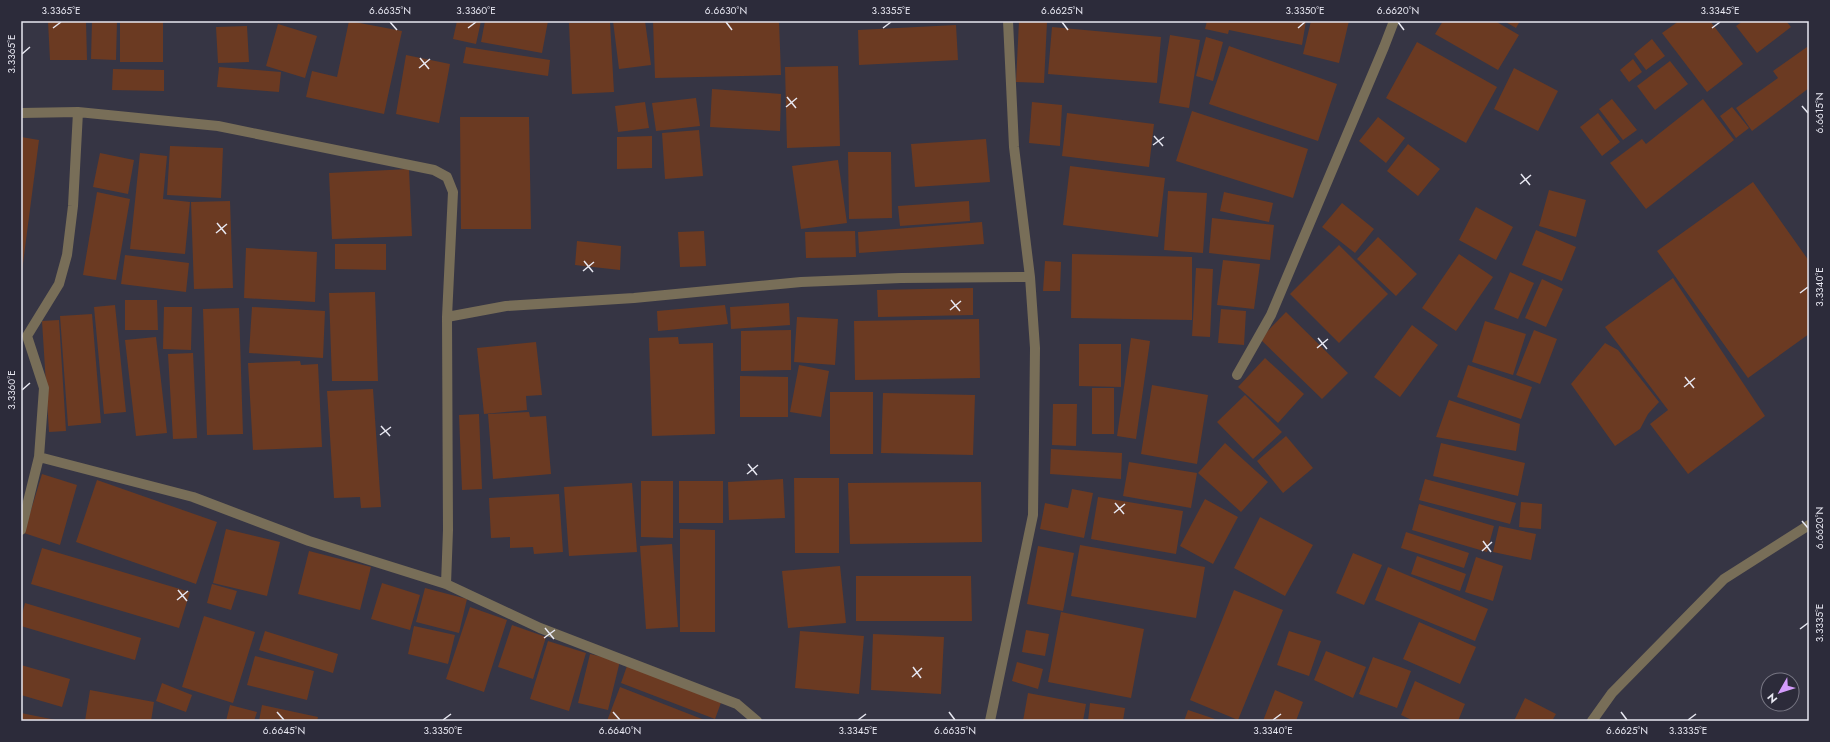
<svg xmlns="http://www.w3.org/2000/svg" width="1830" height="742" viewBox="0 0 1830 742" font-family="Jost,sans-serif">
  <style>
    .building { fill: #6b3a22 }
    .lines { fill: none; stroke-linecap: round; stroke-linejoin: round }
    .street { stroke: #786e58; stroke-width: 10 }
    .ticks { fill: none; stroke: #e7e7f1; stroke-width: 1.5 }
    .neatline { fill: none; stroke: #e7e7f1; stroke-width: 1.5 }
    .ticks-label { font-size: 10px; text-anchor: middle; fill: #e7e7f1 }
  </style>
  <rect width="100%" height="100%" fill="#363544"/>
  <path class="building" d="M48,21h38l1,39h-37z
    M92,21h25l-1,39 -25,-1z
    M120,21h43v41h-43z
    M349,21l53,10 -18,83 -78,-17 6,-26 25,6z
    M457,21h24l-5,23 -23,-5z
    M485,21h63l-6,32 -61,-11z
    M613,21h32l6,44 -32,4z
    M653,21h126l2,54 -126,3z
    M1019,21l28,1 -3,61 -28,-1z
    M1207,21h99l-4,24 -73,-15 -1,4 -23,-5z
    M1311,21h38l-10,42 -36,-9z
    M1443,21h52l24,14 -21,35 -63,-36z
    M1504,21h16l-4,7z
    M1679,21h31l33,43 -36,28 -45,-59z
    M1743,21h43l5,6 -34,26 -21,-27z
    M610,22l4,70 -42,2 -3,-71z
    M278,24l39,12 -12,42 -39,-12z
    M956,25l2,35 -99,5 -1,-35z
    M247,26l2,36 -31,1 -2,-36z
    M1052,27l109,10 -4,46 -109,-9z
    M1170,35l30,5 -11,68 -30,-5z
    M1206,37l17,5 -10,39 -17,-5z
    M1652,39l13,17 -19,14 -12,-16z
    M1417,42l80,45 -31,56 -80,-45z
    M1229,46l108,38 -19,57 -109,-37z
    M466,47l84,13 -2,16 -85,-13z
    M1807,47l2,2v39l-57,43 -16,-23 42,-30 -5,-7z
    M406,55l44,9 -11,59 -43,-9z
    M1633,59l9,13 -13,10 -9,-12z
    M1670,61l18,23 -33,26 -18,-24z
    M838,66l2,80 -53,2 -2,-81z
    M219,67l62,5 -2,20 -62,-5z
    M1514,68l44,23 -20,40 -44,-22z
    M113,69l51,1v21l-52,-1z
    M712,89l69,5 -1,37 -70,-4z
    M696,98l4,28 -44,5 -4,-28z
    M1612,99l25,31 -14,10 -24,-31z
    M1703,99l31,41 -88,69 -36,-46 32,-24 4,5z
    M645,102l4,26 -31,4 -3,-26z
    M1032,102l30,3 -2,41 -31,-3z
    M1732,107l17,21 -13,10 -16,-22z
    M1192,111l116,38 -15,49 -117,-37z
    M1067,113l87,11 -5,43 -87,-11z
    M1598,113l22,29 -18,14 -22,-29z
    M460,117h69l2,112h-70z
    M1378,117l27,21 -19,25 -27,-22z
    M699,130l4,46 -38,3 -3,-46z
    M652,136v32l-35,1v-32z
    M21,137l18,3 -17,131h-1z
    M986,139l4,43 -75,5 -4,-43z
    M1408,144l32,25 -22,27 -31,-25z
    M170,146l53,2 -2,50 -54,-3z
    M848,152h43l1,66 -43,1z
    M100,153l34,7 -6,34 -35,-7z
    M140,153l27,3 -4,43 27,3 -5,52 -55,-5z
    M838,160l9,63 -46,6 -9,-63z
    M1070,166l95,12 -7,59 -95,-12z
    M409,169l3,67 -80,3 -3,-66z
    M1753,182l56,79v73l-61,44 -91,-127z
    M1549,190l37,10 -10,37 -37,-11z
    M1168,191l39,2 -4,60 -39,-3z
    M97,192l33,7 -14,81 -33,-5z
    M1224,192l49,11 -4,19 -49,-11z
    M230,201l3,87 -39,1 -3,-87z
    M969,201l1,20 -70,5 -2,-20z
    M1342,203l32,26 -19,24 -33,-26z
    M1476,207l37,20 -17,33 -37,-20z
    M1212,218l62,7 -4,35 -61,-7z
    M982,222l2,22 -125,9 -1,-21z
    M1536,230l40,17 -14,34 -40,-16z
    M704,231l2,35 -26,1 -2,-35z
    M855,231l1,26 -50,1 -1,-26z
    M1378,237l39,37 -21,22 -39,-37z
    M577,241l44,5 -1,24 -45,-5z
    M335,244h51v26l-51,-1z
    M1339,245l49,49 -49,49 -49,-49z
    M246,248l71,4 -2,50 -71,-4z
    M1072,254l120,3v63l-121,-2z
    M1459,254l34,23 -37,54 -34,-23z
    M125,255l64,8 -3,29 -65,-8z
    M1223,260l37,4 -6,45 -37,-4z
    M1045,261l16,1 -1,29h-17z
    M1196,268l17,1 -3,68 -18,-1z
    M1510,272l24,11 -16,36 -24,-10z
    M1673,278l92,138 -77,58 -38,-50 18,-14 -63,-83z
    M1542,279l21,10 -17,38 -21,-9z
    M973,288v27l-95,2 -1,-27z
    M375,292l3,89h-46l-3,-88z
    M125,300h32l1,30h-33z
    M789,303l1,22 -59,4 -1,-22z
    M115,305l11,107 -22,2 -10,-107z
    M725,305l3,19 -70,7 -1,-20z
    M164,307h28l-1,43 -28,-1z
    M252,307l73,4 -2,47 -74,-5z
    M239,308l4,126 -36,1 -4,-126z
    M1221,309l25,2 -2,34 -26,-2z
    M1286,312l62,61 -26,26 -62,-60z
    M92,314l9,109 -33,3 -8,-110z
    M797,317l41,2 -3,46 -41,-3z
    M979,319l1,59 -125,2 -1,-59z
    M59,320l7,111 -17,1 -7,-111z
    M1485,321l41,13 -13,41 -41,-13z
    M1412,325l26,20 -38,52 -26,-20z
    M791,330v40l-50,1v-40z
    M1534,330l23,9 -17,45 -24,-9z
    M156,337l11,96 -31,3 -11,-96z
    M678,337l1,7 34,-1 2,91 -63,2 -3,-98z
    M1131,338l19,3 -14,98 -19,-3z
    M536,342l6,53 -16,1 1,14 -43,4 -7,-66z
    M1605,343l13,7 41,52 -11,12 -8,15 -25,17 -44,-62z
    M1079,344h42v43l-42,-1z
    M193,353l4,85 -24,1 -5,-85z
    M1265,358l39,36 -26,29 -40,-36z
    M300,361l1,4 17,-1 4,83 -69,3 -5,-87z
    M799,365l30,6 -8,46 -31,-5z
    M1468,365l64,22 -11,32 -64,-22z
    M740,376l48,1v40h-48z
    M1152,385l56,10 -11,69 -56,-10z
    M1092,388h22v46h-22z
    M373,389l8,118 -20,1 -1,-11 -26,1 -7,-107z
    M830,392h43v62h-43z
    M883,393l92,2 -2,60 -92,-2z
    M1245,395l37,37 -29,27 -36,-37z
    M1449,400l71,24 -4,27 -80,-14z
    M1053,404h24l-1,42 -24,-1z
    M529,412l1,5 16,-1 5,58 -58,5 -5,-65z
    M479,414l3,75 -20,1 -3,-75z
    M1286,436l27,32 -30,25 -26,-32z
    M1225,443l43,39 -27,30 -43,-39z
    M1441,443l84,20 -7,33 -85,-20z
    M1051,449l71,4 -1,26 -71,-5z
    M1129,462l68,11 -6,35 -68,-12z
    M42,474l35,11 -17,60 -36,-12z
    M794,478h45v75h-44z
    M783,479l2,39 -56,2 -1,-38z
    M1425,479l91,24 -6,21 -91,-24z
    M97,480l120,42 -21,62 -120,-42z
    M641,481h32v57l-32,-1z
    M679,481h44v42h-44z
    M981,482l1,60 -132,2 -2,-61z
    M632,483l5,69 -68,4 -5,-69z
    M1072,489l21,4 -9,45 -44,-9 5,-26 23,5z
    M559,494l4,58 -29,2 -1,-7 -23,1v-11l-19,1 -2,-40z
    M1098,497l85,14 -7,43 -85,-15z
    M1205,499l33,18 -25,47 -33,-18z
    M1521,502l21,2 -1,25 -22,-2z
    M1419,504l75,22 -7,26 -75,-22z
    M1260,517l53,28 -28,51 -51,-28z
    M1499,526l37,8 -5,26 -38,-8z
    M226,529l54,13 -13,54 -54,-13z
    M680,529l35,1v102h-35z
    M1406,532l63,21 -5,15 -63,-20z
    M672,544l6,83 -32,2 -6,-83z
    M1080,545l125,22 -9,51 -125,-22z
    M1038,546l36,7 -11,58 -36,-7z
    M42,548l148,44 -11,36 -148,-44z
    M309,551l62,16 -11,43 -62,-16z
    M1353,553l29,12 -18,40 -28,-12z
    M1417,556l49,18 -6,17 -49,-17z
    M1476,557l27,9 -10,35 -28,-9z
    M840,566l6,57 -58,5 -6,-57z
    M1388,567l100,42 -13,32 -100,-41z
    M856,576h115l1,45h-116z
    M382,583l38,12 -10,35 -39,-11z
    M212,584l25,7 -6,19 -24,-7z
    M425,588l42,11 -8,34 -43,-11z
    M1234,590l49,20 -45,110 -48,-20z
    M25,603l116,35 -6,22 -114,-34v-8z
    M470,607l37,13 -23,72 -38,-13z
    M1061,612l83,17 -13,69 -83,-16z
    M204,616l51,16 -22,71 -51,-16z
    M1419,622l57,25 -16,37 -57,-25z
    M512,625l34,12 -13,42 -35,-12z
    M414,626l41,9 -7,29 -40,-10z
    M1026,630l23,4 -4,22 -23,-4z
    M265,631l73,23 -5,19 -74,-23z
    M800,631l64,5 -5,58 -64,-6z
    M1289,631l32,10 -12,35 -32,-11z
    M873,634l71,3 -3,57 -70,-4z
    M548,641l38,12 -17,58 -39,-12z
    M1326,651l40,16 -13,31 -39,-18z
    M590,654l30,7 -12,49 -30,-7z
    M255,656l59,15 -7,29 -60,-15z
    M1373,657l38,14 -14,37 -38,-14z
    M1017,662l26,7 -5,20 -26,-8z
    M628,663l94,37 -7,19 -94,-36z
    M21,665l49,14 -8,28 -41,-12z
    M1415,681l50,23 -7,17h-44l-13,-6z
    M162,683l30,12 -6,17 -30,-11z
    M620,687l87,34h-100z
    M90,690l64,12 -3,19h-66z
    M1275,690l28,12 -7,19h-33z
    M1028,693l58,11 -3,17h-60z
    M1525,698l31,16 -4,7h-38z
    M1090,703l35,5 -2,13h-35z
    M230,705l27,7 -3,9h-28z
    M262,705l56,12 -1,4h-58z
    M1188,710l33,11h-37z
    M21,713l35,7v1h-35z"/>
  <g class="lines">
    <path class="street" d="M21,113l57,-1 140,14 216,44 13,7 6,15 -6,125 1,213 -2,54
      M447,317l59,-11 128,-8 167,-16 100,-4 129,-1
      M1237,375l34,-60 113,-268 10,-26
      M39,457l154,40 116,44 137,43 94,44 197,76 20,17
      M21,530l18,-73 5,-69 -17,-52 32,-52 8,-29 6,-49 5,-94
      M990,721l43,-206 2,-167 -5,-71 -16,-130 -6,-126
      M1592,721l20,-28 112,-114 85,-54"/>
  </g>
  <path class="ticks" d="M390,22l7,8M726,22l6,8M1062,22l6,8M1398,22l6,8M53,28l8,-6M468,28l8,-6M883,28l8,-6M1298,28l7,-6M1712,28l8,-6M22,54l8,-7M420,58l9,11M419,68l11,-9M787,97l9,11M1802,106l6,7M786,107l11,-9M1154,136l9,10M1153,145l11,-8M1521,174l9,11M1520,184l11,-9M217,223l9,11M216,233l11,-9M584,261l9,11M583,271l11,-9M1800,293l8,-6M951,300l9,11M950,310l11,-9M1318,338l9,11M1317,348l11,-9M1685,377l9,11M1684,387l11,-9M22,390l8,-7M381,426l9,10M380,435l11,-8M748,464l9,11M747,474l11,-9M1115,503l9,11M1114,513l11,-9M1802,521l6,7M1483,541l8,11M1482,551l10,-9M178,590l9,11M177,600l11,-9M545,628l9,11M1800,629l8,-6M544,638l11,-8M913,667l8,11M912,677l10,-9M277,712l7,8M613,712l7,8M949,712l6,8M1621,712l6,8M443,720l8,-6M858,720l8,-6M1273,720l8,-6M1688,720l8,-6"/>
  <rect width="1830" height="742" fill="none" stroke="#2c2b3a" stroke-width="44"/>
  <g transform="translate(1780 692) rotate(231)"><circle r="19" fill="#2c2b3a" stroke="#777683"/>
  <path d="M0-3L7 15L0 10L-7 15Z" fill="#d49cfc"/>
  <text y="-6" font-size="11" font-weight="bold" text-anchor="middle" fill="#e7e7f1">N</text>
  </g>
  <rect x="22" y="22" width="1786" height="698" class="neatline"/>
  <g class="ticks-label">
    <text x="61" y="14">3.3365°E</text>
    <text x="390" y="14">6.6635°N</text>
    <text x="476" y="14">3.3360°E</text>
    <text x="726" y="14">6.6630°N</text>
    <text x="891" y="14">3.3355°E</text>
    <text x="1062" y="14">6.6625°N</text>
    <text x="1305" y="14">3.3350°E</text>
    <text x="1398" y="14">6.6620°N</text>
    <text x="1720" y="14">3.3345°E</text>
    <text transform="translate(11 54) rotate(-90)" y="4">3.3365°E</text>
    <text transform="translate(1819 113) rotate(-90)" y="4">6.6615°N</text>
    <text transform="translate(1819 287) rotate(-90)" y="4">3.3340°E</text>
    <text transform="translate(11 390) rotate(-90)" y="4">3.3360°E</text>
    <text transform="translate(1819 528) rotate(-90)" y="4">6.6620°N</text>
    <text transform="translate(1819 623) rotate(-90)" y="4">3.3335°E</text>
    <text x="284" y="734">6.6645°N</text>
    <text x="443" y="734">3.3350°E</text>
    <text x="620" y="734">6.6640°N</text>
    <text x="858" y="734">3.3345°E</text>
    <text x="955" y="734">6.6635°N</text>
    <text x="1273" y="734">3.3340°E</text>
    <text x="1627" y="734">6.6625°N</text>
    <text x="1688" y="734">3.3335°E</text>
  </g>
</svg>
